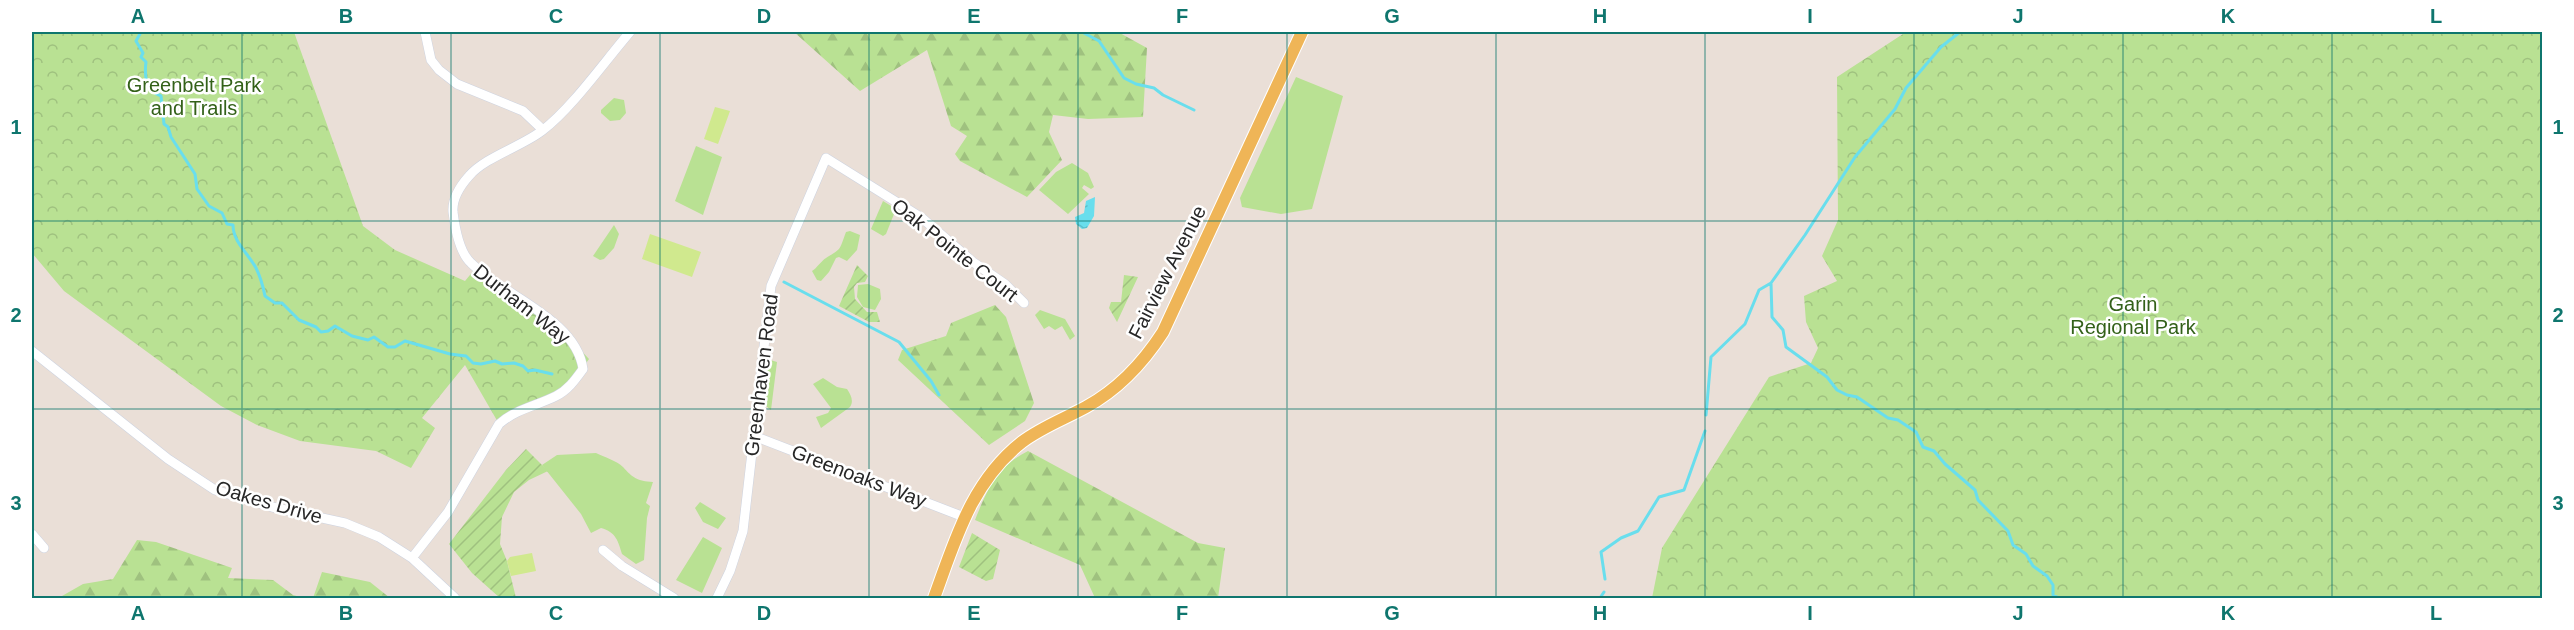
<svg xmlns="http://www.w3.org/2000/svg" width="2574" height="630" viewBox="0 0 2574 630" font-family="Helvetica,sans-serif">
  <style>
    .grass { fill: #b9e193 }
    .forest { fill: url(#forest-firs) }
    .park { fill: url(#park-crowns) }
    .garden { fill: url(#garden-furrows) }
    .pitch { fill: #d0e98e }
    .water { fill: url(#water-ripples) }
    .lines { fill: none; stroke-linecap: round; stroke-linejoin: round }
    .stream { stroke: #69deed; stroke-width: 3 }
    .minor-casing { stroke: #cdd3e0; stroke-width: 10 }
    .major-casing { stroke: #fff; stroke-width: 14 }
    .minor { stroke: #fff; stroke-width: 9 }
    .major { stroke: #efb557; stroke-width: 12 }
    .grid { fill: none; stroke: #0f766e; stroke-width: 1.5; stroke-opacity: 0.55 }
    .labels { text-anchor: middle; stroke-width: 5; stroke-linejoin: round; paint-order: stroke }
    .park-label { font-size: 20px; fill: #336119; stroke: #fff }
    .street-label { font-size: 20px; fill: #272727; stroke: #fff }
    .neatline { fill: none; stroke: #0f766e; stroke-width: 2 }
    .grid-label { font-size: 20px; text-anchor: middle; font-weight: bold; fill: #0f766e }
  </style>
  <defs>
    <pattern id="forest-firs" width="22" height="20" patternUnits="userSpaceOnUse" patternTransform="scale(1.5)"><rect width="22" height="20" fill="#b9e193"/><path d="M5 1l3.5 6h-7zM16 11l3.5 6h-7z" fill="#9fc17f"/></pattern>
    <pattern id="park-crowns" width="20" height="18" patternUnits="userSpaceOnUse" patternTransform="scale(1.5)"><rect width="20" height="18" fill="#b9e193"/><path d="M2 6a3 3 0 1 1 6 0M12 15a3 3 0 1 1 6 0" fill="none" stroke="#9fc17f"/></pattern>
    <pattern id="garden-furrows" width="10" height="10" patternUnits="userSpaceOnUse" patternTransform="scale(1.5)"><rect width="10" height="10" fill="#b9e193"/><path d="M-1 1l2-2M0 10L10 0M9 11l2-2" fill="none" stroke="#9fc17f"/></pattern>
    <pattern id="water-ripples" width="26" height="14" patternUnits="userSpaceOnUse" patternTransform="scale(1.5)"><rect width="26" height="14" fill="#69deed"/><path d="M2 4q2-2 4 0t4 0M15 11q2-2 4 0t4 0" fill="none" stroke="#5bbecb"/></pattern>
  </defs>
  <rect width="100%" height="100%" fill="#eadfd7"/>
  <path class="grass" d="M1296,77l47,19 -31,113 -31,5 -39,-7 -2,-9z
    M614,98l10,2 2,13 -6,7 -10,1 -9,-8v-3z
    M696,146l26,11 -19,58 -28,-14z
    M1072,163l16,10 6,14 -3,2 -7,-4 -2,3 7,6 -21,20 -29,-24 17,-18z
    M883,201l13,8 -10,25 -3,2 -12,-7z
    M614,225l5,9 -5,14 -10,11 -4,1 -7,-4z
    M850,231l10,4 -3,15 -10,11 -8,-4 -3,1 -7,14 -8,9 -4,-1 -5,-9c5,-3 9,-10 14,-13 16,-10 13,-7 20,-26z
    M868,284l12,5 1,10 -6,11 -12,-3 -6,-10 1,-12z
    M1040,310l25,9 10,17 -5,4 -8,-14 -7,4 -6,-4 -5,3 -9,-14z
    M767,359l10,3 -6,48 -9,-7z
    M823,378l14,9 10,2c4,6 7,12 3,18l-29,21 -5,-11 12,-4 3,-5 -18,-24z
    M596,453c8,4 21,8 27,14 10,11 14,14 30,15l-7,21 4,3 -3,12 -3,42 -8,4 -14,-10c-4,-13 -6,-22 -21,-26l-10,5 -10,-19 -39,-49 15,-10z
    M700,502l26,16 -8,11 -15,-7 -8,-14z
    M703,537l19,11 -20,45 -26,-13z"/>
  <path class="forest" d="M794,32h324l29,16 -4,69 -55,2 -35,-4 -4,17 13,28 -35,37 -67,-36 -5,-7 12,-18 -16,-10 -24,-76 -67,41z
    M995,305l11,12 28,86 -9,18 -36,24 -91,-85 4,-10 44,-14 5,-13z
    M1028,451l170,92 27,5 -7,50h-123l-15,-33 -105,-45c13,-32 21,-53 53,-69z
    M137,540l19,2 76,26 -4,10 45,2 20,15 11,3h-264l1,-2h21l21,-12 30,-5z
    M322,572l48,10 20,16h-77z"/>
  <path class="park" d="M32,32h262l69,194 32,24 70,31 9,-11 88,60 27,29 -19,27 -71,38 -34,-59 -43,53 13,10 -24,40 -35,-17 -76,-10 -43,-16 -36,-19 -157,-115 -32,-38z
    M1906,32h636v566h-890l10,-50 107,-171 42,-14 7,-15 -12,-26 -2,-26 33,-15 -15,-25 16,-36 -1,-143z"/>
  <path class="garden" d="M857,265l11,11 -3,6 -8,1 -3,4 1,12 12,13h10l3,10h-11l-30,-16z
    M1124,275l14,2 -21,45 -8,-14 2,-6h10z
    M526,449l22,22 -19,9 -15,12 -12,25 -2,27 7,17 9,37h-16l-28,-25 -23,-29 57,-74z
    M972,533l28,17 -7,29 -7,2 -27,-14z"/>
  <path class="pitch" d="M715,107l15,4 -12,33 -14,-5z
    M650,234l51,18 -9,25 -50,-18z
    M532,553l4,18 -25,5 -4,-15 3,-4z"/>
  <path class="water" d="M1095,197l-1,19 -7,12 -5,1 -6,-5 -1,-7 9,-4 2,-12z"/>
  <g class="lines">
    <path class="stream" d="M141,32l-5,9 7,12 -2,4 5,5c-2,15 0,28 15,34l3,28 4,3 3,10 24,37 2,15 12,17 13,7 5,11 6,1c0,17 15,28 23,43 5,10 7,18 9,28l10,7h7l17,17 17,7 5,5 7,-1 7,-5 17,10 16,4 6,-3 14,10h7l10,-6 45,13 16,2 7,7 8,1 14,-3 7,3 12,-1 9,3 5,5 7,-1 17,4
      M1082,32l17,9 25,37 12,6 18,4 9,7 31,15
      M784,282l115,60 32,39 8,14
      M1771,283l1,34 11,13 3,17 41,30 10,13 10,5 10,2 31,21 10,2 18,12 7,15 11,4 11,13 30,26 3,10 30,31 5,14 13,9 7,12 14,10 6,9v10l6,3
      M1706,415l5,-58 34,-33 14,-34 12,-7 34,-48 50,-78 40,-48 11,-21 35,-41 19,-15
      M1605,579l-4,-27 20,-14 17,-7 21,-34 25,-7 21,-59
      M1600,598l4,-6"/>
    <g class="minor-casing">
      <path id="minor" d="M425,32l6,28 8,10 18,14 66,27 20,19
        M32,351l136,108 47,31 57,17 73,16 34,14 33,21 43,40
        M754,436l210,81
        M32,534l12,14
        M603,550l19,16 52,32
        M412,558l36,-46 51,-88c17,-15 37,-18 57,-28 12,-6 19,-16 27,-27 -7,-50 -79,-73 -112,-106 -12,-11 -16,-35 -18,-51 -1,-13 8,-27 16,-36 16,-19 54,-30 74,-46 29,-22 62,-69 87,-98
        M717,598l13,-27 13,-40 28,-245 55,-128 96,60 51,44 32,22 19,19"/>
    </g>
    <g class="major-casing">
      <path id="major" d="M934,598c21,-57 37,-116 88,-156 20,-15 42,-23 64,-35 33,-18 57,-44 77,-75l139,-300"/>
    </g>
    <use href="#minor" class="minor"/>
    <use href="#major" class="major"/>
  </g>
  <path class="grid" d="M242,32v566M451,32v566M660,32v566M869,32v566M1078,32v566M1287,32v566M1496,32v566M1705,32v566M1914,32v566M2123,32v566M2332,32v566M32,221h2510M32,409h2510"/>
  <g class="labels">
    <g class="park-label">
      <text x="194" y="92">Greenbelt Park<tspan x="194" dy="23">and Trails</tspan></text>
      <text x="2133" y="311">Garin<tspan x="2133" dy="23">Regional Park</tspan></text>
    </g>
    <g class="street-label">
      <text transform="translate(955 250) rotate(38)" y="7">Oak Pointe Court</text>
      <text transform="translate(1167 272) rotate(-63)" y="7">Fairview Avenue</text>
      <text transform="translate(522 304) rotate(38)" y="7">Durham Way</text>
      <text transform="translate(761 375) rotate(-83)" y="7">Greenhaven Road</text>
      <text transform="translate(859 476) rotate(21)" y="7">Greenoaks Way</text>
      <text transform="translate(269 502) rotate(16)" y="7">Oakes Drive</text>
    </g>
  </g>
  <rect width="2574" height="630" fill="none" stroke="#ffffff" stroke-width="66"/>
  <rect x="33" y="33" width="2508" height="564" class="neatline"/>
  <g class="grid-label">
    <text x="138" y="23">A</text>
    <text x="346" y="23">B</text>
    <text x="556" y="23">C</text>
    <text x="764" y="23">D</text>
    <text x="974" y="23">E</text>
    <text x="1182" y="23">F</text>
    <text x="1392" y="23">G</text>
    <text x="1600" y="23">H</text>
    <text x="1810" y="23">I</text>
    <text x="2018" y="23">J</text>
    <text x="2228" y="23">K</text>
    <text x="2436" y="23">L</text>
    <text x="16" y="134">1</text>
    <text x="2558" y="134">1</text>
    <text x="16" y="322">2</text>
    <text x="2558" y="322">2</text>
    <text x="16" y="510">3</text>
    <text x="2558" y="510">3</text>
    <text x="138" y="620">A</text>
    <text x="346" y="620">B</text>
    <text x="556" y="620">C</text>
    <text x="764" y="620">D</text>
    <text x="974" y="620">E</text>
    <text x="1182" y="620">F</text>
    <text x="1392" y="620">G</text>
    <text x="1600" y="620">H</text>
    <text x="1810" y="620">I</text>
    <text x="2018" y="620">J</text>
    <text x="2228" y="620">K</text>
    <text x="2436" y="620">L</text>
  </g>
</svg>
